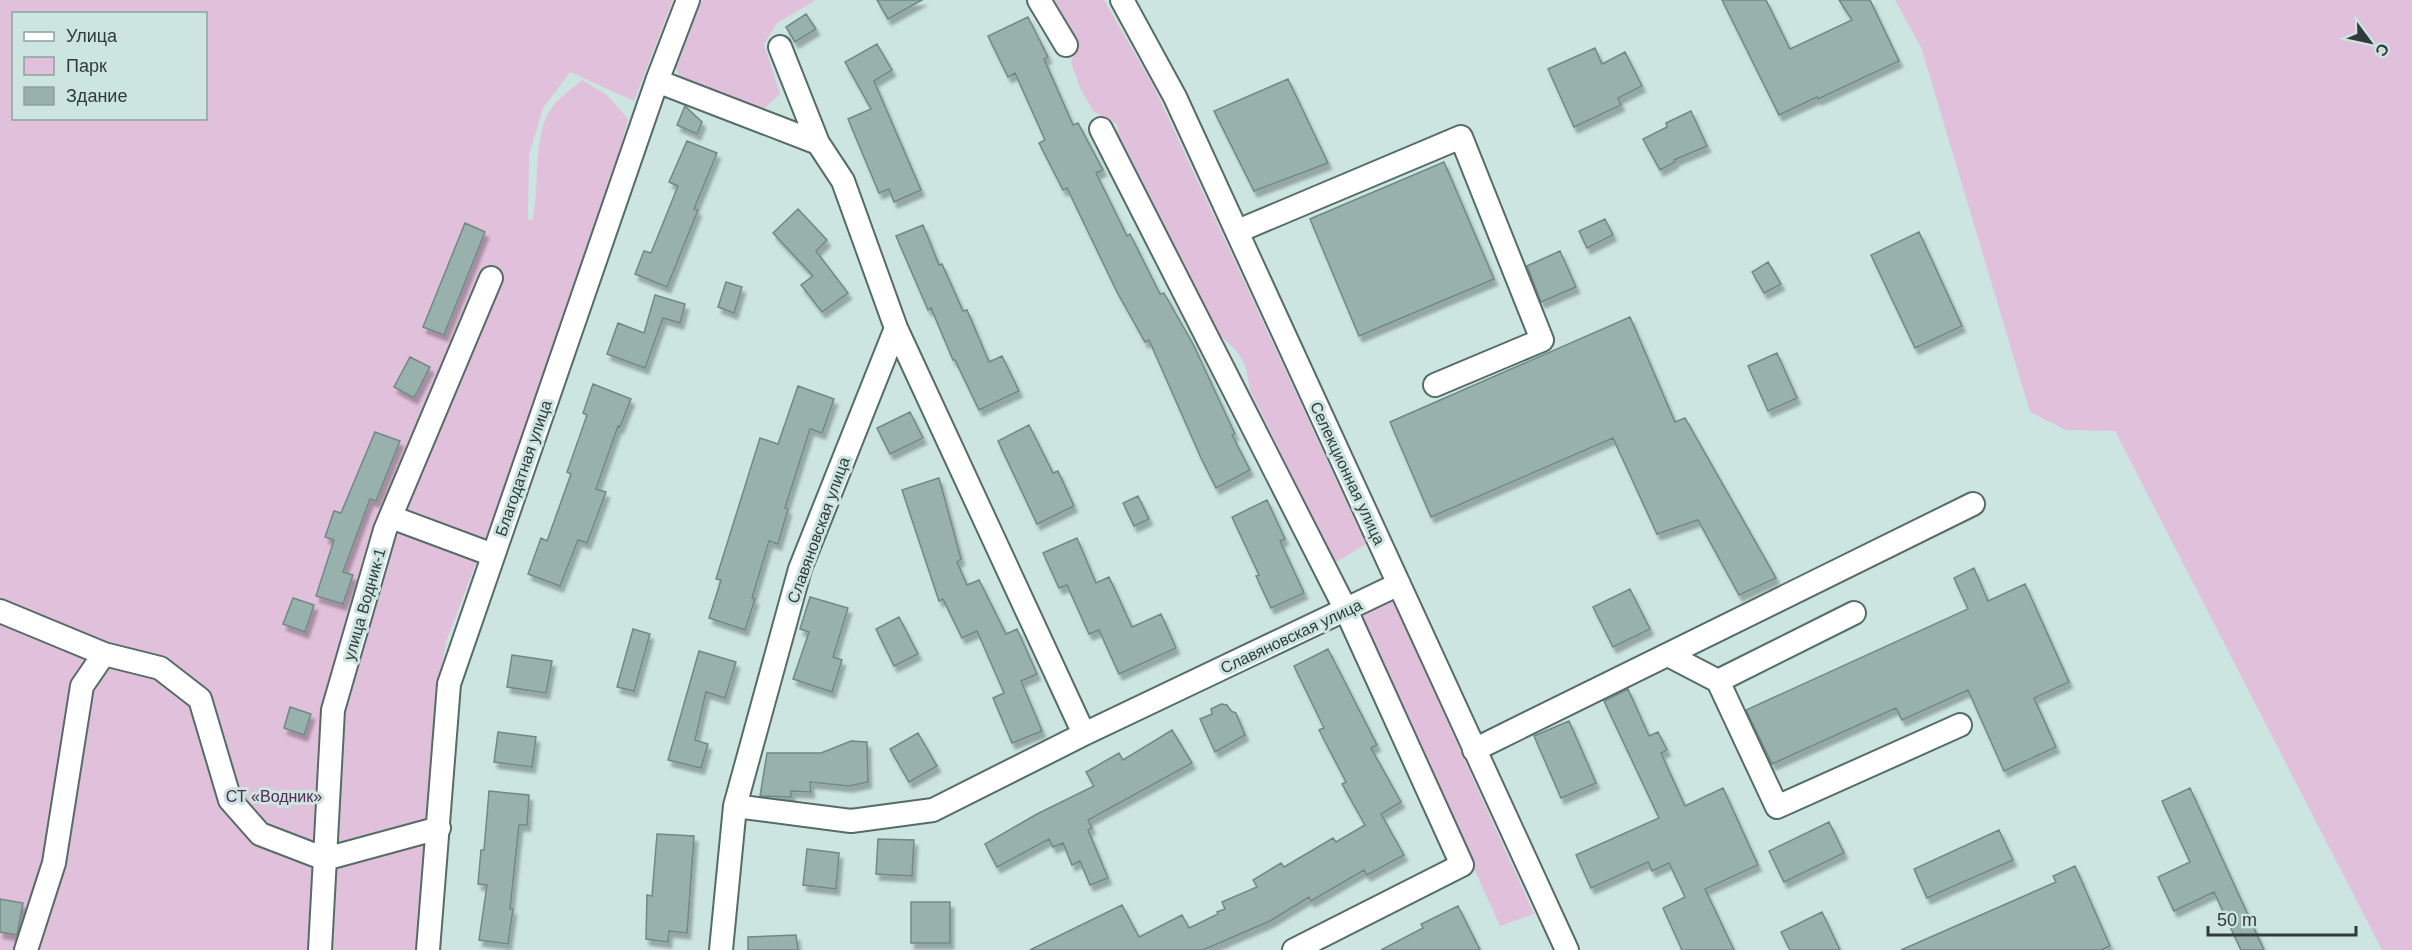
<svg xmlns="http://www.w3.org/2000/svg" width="2412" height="950" viewBox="0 0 2412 950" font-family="Helvetica,sans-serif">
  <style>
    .green { fill: #e1c0db; fill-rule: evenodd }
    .building { fill: #98b1ac; stroke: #718984; stroke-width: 1.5; filter: url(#shadow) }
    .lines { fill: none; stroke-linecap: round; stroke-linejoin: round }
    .minor-casing { stroke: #556c67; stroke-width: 26 }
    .minor { stroke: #fff; stroke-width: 22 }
    .labels { text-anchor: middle; stroke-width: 6; stroke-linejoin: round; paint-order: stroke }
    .street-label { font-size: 16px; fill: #313b39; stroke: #cce5e0 }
    .park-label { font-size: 16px; fill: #592854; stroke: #cce5e0 }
  </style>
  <defs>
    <filter id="shadow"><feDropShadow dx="3.5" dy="6" stdDeviation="1.5" flood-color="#0004"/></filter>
  </defs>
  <rect width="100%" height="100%" fill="#cce5e0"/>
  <path class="green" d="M0,0h673l-39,101 -64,-29 -27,36 -14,47 -1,64 4,2c10,-37 -3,-90 25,-120 8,-7 17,-14 25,-21l25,15 21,24 -28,105 -89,247 -65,171 -10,56 -17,252h-419zM14,14h192v104h-192z
    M702,0h114l-39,23 -13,21 16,50 -21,19 -79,-34 -4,-11z
    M1055,0h49l49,85 213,459 -31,19 -85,-173c-4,-30 -9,-37 -32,-56l-77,-147 -23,-48 -1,-15 -24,-13 -13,-23 -9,-26 7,-19z
    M1895,0h517v950h-30l-267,-519 -49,-1 -36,-18 -109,-365z
    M1392,599l142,315 -34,12 -142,-312z"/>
  <path class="building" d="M877,0h45l-34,19z
    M1722,0h44l24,49 62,-29 -13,-20h31l29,61 -81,38 -1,-2 -38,18z
    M806,14l10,15 -21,13 -9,-15z
    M1028,17l20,40 -4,2 29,66 5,-2 25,47 -7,3 31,63 3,-2 30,60 4,-1 29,51 42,90 -3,1 18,35 -34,18 -15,-30 -52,-118 -4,2 -28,-50 -50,-104 -4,2 -24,-47 6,-3 -30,-67 -7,4 -20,-41z
    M877,44l15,26 -18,11 47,109 -27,12 -5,-13 -10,4 -31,-74 23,-10 -26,-47z
    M1595,48l7,16 23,-12 17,34 -24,12 3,7 -47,22 -26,-58z
    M1288,79l40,84 -74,28 -40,-80z
    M685,106l17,16 -5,12 -20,-9z
    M1691,111l16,35 -33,14 1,2 -15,8 -17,-31 24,-12 -1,-4z
    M687,141l30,12 -23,56 4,1 -31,77 -32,-13 9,-23 7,2 27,-67 -9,-4z
    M1444,162l50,117 -135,57 -49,-117z
    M798,209l29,31 -11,11 32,42 -26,19 -21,-27 12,-9 -40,-43z
    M1605,219l8,16 -26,13 -8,-17z
    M465,223l20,9 -41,103 -21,-8z
    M923,225l16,40 3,-1 21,47 4,-1 22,52 13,-6 17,35 -40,19 -24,-50h-2l-22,-52 -3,2 -32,-74z
    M1919,232l43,94 -47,22 -44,-93z
    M1560,251l16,36 -35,15 -14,-36z
    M1768,262l13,22 -17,9 -12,-21z
    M726,282l16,5 -8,26 -16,-6z
    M655,295l30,9 -5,19 -17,-5 -18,50 -38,-14 11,-31 26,10z
    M1630,317l45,105 10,-4 91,160 -37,17 -41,-75 -41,14 -44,-96 -182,79 -41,-95z
    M1777,353l20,45 -29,13 -20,-45z
    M410,357l20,10 -16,31 -20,-11z
    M593,384l38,15 -11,28 -2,-1 -22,63 10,3 -19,51 -9,-3 -18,46 -32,-12 13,-36 6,3 24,-67 -4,-2 20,-57 -4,-2z
    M798,386l36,13 -12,34 -12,-4 -25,79 3,1 -10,35 -9,-3 -17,57 3,1 -10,31 -36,-12 12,-38 -5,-1 44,-141 18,6z
    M910,412l13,26 -33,16 -13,-26z
    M1029,425l24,48 5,-2 16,35 -37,18 -39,-83z
    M375,432l25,9 -24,60 -6,-2 -27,73 10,3 -10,29 -27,-8 18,-56 -9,-3 9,-26 7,2z
    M939,478l22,81 -4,3 10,23 12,-5 27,54 11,-5 20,45 -16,7 21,50 -30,12 -19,-45 11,-5 -27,-62 -15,7 -19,-39 -4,2 -37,-111z
    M1138,496l11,23 -15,7 -11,-23z
    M1267,500l18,39 -5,2 24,52 -33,15 -15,-32 3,-1 -27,-58z
    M1077,538l19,45 13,-6 23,50 29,-13 15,34 -57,26 -20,-44 -10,4 -22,-49 -8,3 -16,-35z
    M1974,568l14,33 37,-17 44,98 -35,16 22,49 -52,24 -36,-81 -66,30 -6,-12 -124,56 -26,-54 222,-101 -14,-31z
    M1630,589l20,40 -37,18 -20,-40z
    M810,597l38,11 -15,49 9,3 -10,32 -39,-13 16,-47 -9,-3z
    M293,598l21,7 -9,27 -22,-8z
    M899,617l19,37 -24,12 -18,-37z
    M633,629l17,5 -16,57 -17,-4z
    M1328,649l49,96 -6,3 30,54 -20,12 23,41 -37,20 -3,-5 -53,31 -2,-4 -39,24 -67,29h-173l92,-45 17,32 43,-22 7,13 29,-14 -1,-2 8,-3 -3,-7 35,-15 -4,-7 28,-17 3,4 49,-29 3,4 29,-17 -23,-41 4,-2 -27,-52 5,-2 -30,-62z
    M699,651l37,11 -11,36 -19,-6 -11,48 13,4 -7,24 -33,-8z
    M512,655l40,6 -6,32 -39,-6z
    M1628,689l21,47 9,-4 9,18 -6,3 24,53 38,-18 35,77 -53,24 29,61h-52l-19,-42 22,-11 -16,-34 -17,8 -4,-9 -57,26 -15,-33 83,-37 -55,-117z
    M1221,704l6,1 4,6 5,2 9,22 -30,17 -15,-33 12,-5 -1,-5z
    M290,707l21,7 -7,21 -20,-7z
    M1569,721l27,62 -35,15 -27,-62z
    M1172,730l20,33 -104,57 4,8 -4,2 20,48 -18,7 -10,-24 -8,4 -9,-22 -10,4 -4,-8 -52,28 -12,-23 52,-30 57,-28 -8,-14 33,-19 4,7z
    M498,732l38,5 -4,30 -38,-5z
    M918,733l19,33 -28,16 -19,-33z
    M851,741l16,1 1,40 -19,4 -39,-4 1,10 -20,-1v6l-31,-1 7,-43h54z
    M2190,788l74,162h-23l-27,-58 -40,19 -16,-34 32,-15 -28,-61z
    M489,791l40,4 -2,30h-8l-9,84h3l-5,35 -29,-4 8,-55 -9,-1 3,-34h3z
    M1829,822l15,31 -60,29 -15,-31z
    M1999,830l14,30 -86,38 -13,-29z
    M657,834l37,2 -7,97 -18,-2 -1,11 -22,-3 1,-44 5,1z
    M878,839l36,1 -2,36 -36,-2z
    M807,849l32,4 -3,36 -33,-4z
    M2075,866l35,80 -9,4h-200l155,-68 -3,-6z
    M0,899l23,4 -6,32 -17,-3z
    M911,902h39v41h-39z
    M1458,906l22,44h-99l42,-22 -2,-4z
    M1822,912l18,38h-50l-9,-18z
    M796,935l2,15h-50v-13z"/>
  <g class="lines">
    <g class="minor-casing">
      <path id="minor" d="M1039,0l27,45
        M1122,0l53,97 392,853
        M780,47l38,96
        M657,81l161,62 25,38 53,147 188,406
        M1101,129l245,481 116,255 -168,85
        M1238,231l223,-94 81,203 -107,45
        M391,517l102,38
        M0,611l104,43 56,14 40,31 30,101 30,34 65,25 114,-31
        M1668,655l50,26 136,-68
        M1718,681l59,126 183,-82
        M1474,750l499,-246
        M735,806l116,15 82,-11 151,-76 315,-150
        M26,950l28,-87 28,-177 22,-32
        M320,950l13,-240 52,-180 106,-252
        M428,950l21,-266 208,-603 31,-81
        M721,950l14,-144 65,-237 96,-241"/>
    </g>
    <use href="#minor" class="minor"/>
  </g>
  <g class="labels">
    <g class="street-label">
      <text transform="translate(523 468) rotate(-71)" y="6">Благодатная улица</text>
      <text transform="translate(1348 473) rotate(65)" y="6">Селекционная улица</text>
      <text transform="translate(818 530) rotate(-70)" y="6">Славяновская улица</text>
      <text transform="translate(364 604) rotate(-74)" y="6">улица Водник-1</text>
      <text transform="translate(1291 636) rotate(-25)" y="6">Славяновская улица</text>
    </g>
    <g class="park-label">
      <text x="274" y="802">СТ «Водник»</text>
    </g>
  </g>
  <rect x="12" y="12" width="195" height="108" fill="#cce5e0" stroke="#8ea19d" stroke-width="1.5"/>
  <rect x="24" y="32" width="30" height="9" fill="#ffffff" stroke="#8ea19d" stroke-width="1.5"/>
  <text x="66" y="42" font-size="18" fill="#313b39">Улица</text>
  <rect x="24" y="57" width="30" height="18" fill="#e1c0db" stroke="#8ea19d" stroke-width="1.5"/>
  <text x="66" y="72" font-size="18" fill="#313b39">Парк</text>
  <rect x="24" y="87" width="30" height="18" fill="#98b1ac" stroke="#8ea19d" stroke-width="1.5"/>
  <text x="66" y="102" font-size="18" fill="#313b39">Здание</text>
  <g transform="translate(2370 42) rotate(123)" stroke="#cce5e0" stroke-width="4.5" paint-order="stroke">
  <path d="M0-4.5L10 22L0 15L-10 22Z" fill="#313b39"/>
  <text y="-9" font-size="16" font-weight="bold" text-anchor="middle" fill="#313b39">С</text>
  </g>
  <path d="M2208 926v9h148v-9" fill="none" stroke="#313b39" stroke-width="3"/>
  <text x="2217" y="926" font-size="18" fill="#313b39" stroke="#cce5e0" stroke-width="4.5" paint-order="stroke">50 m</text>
</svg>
